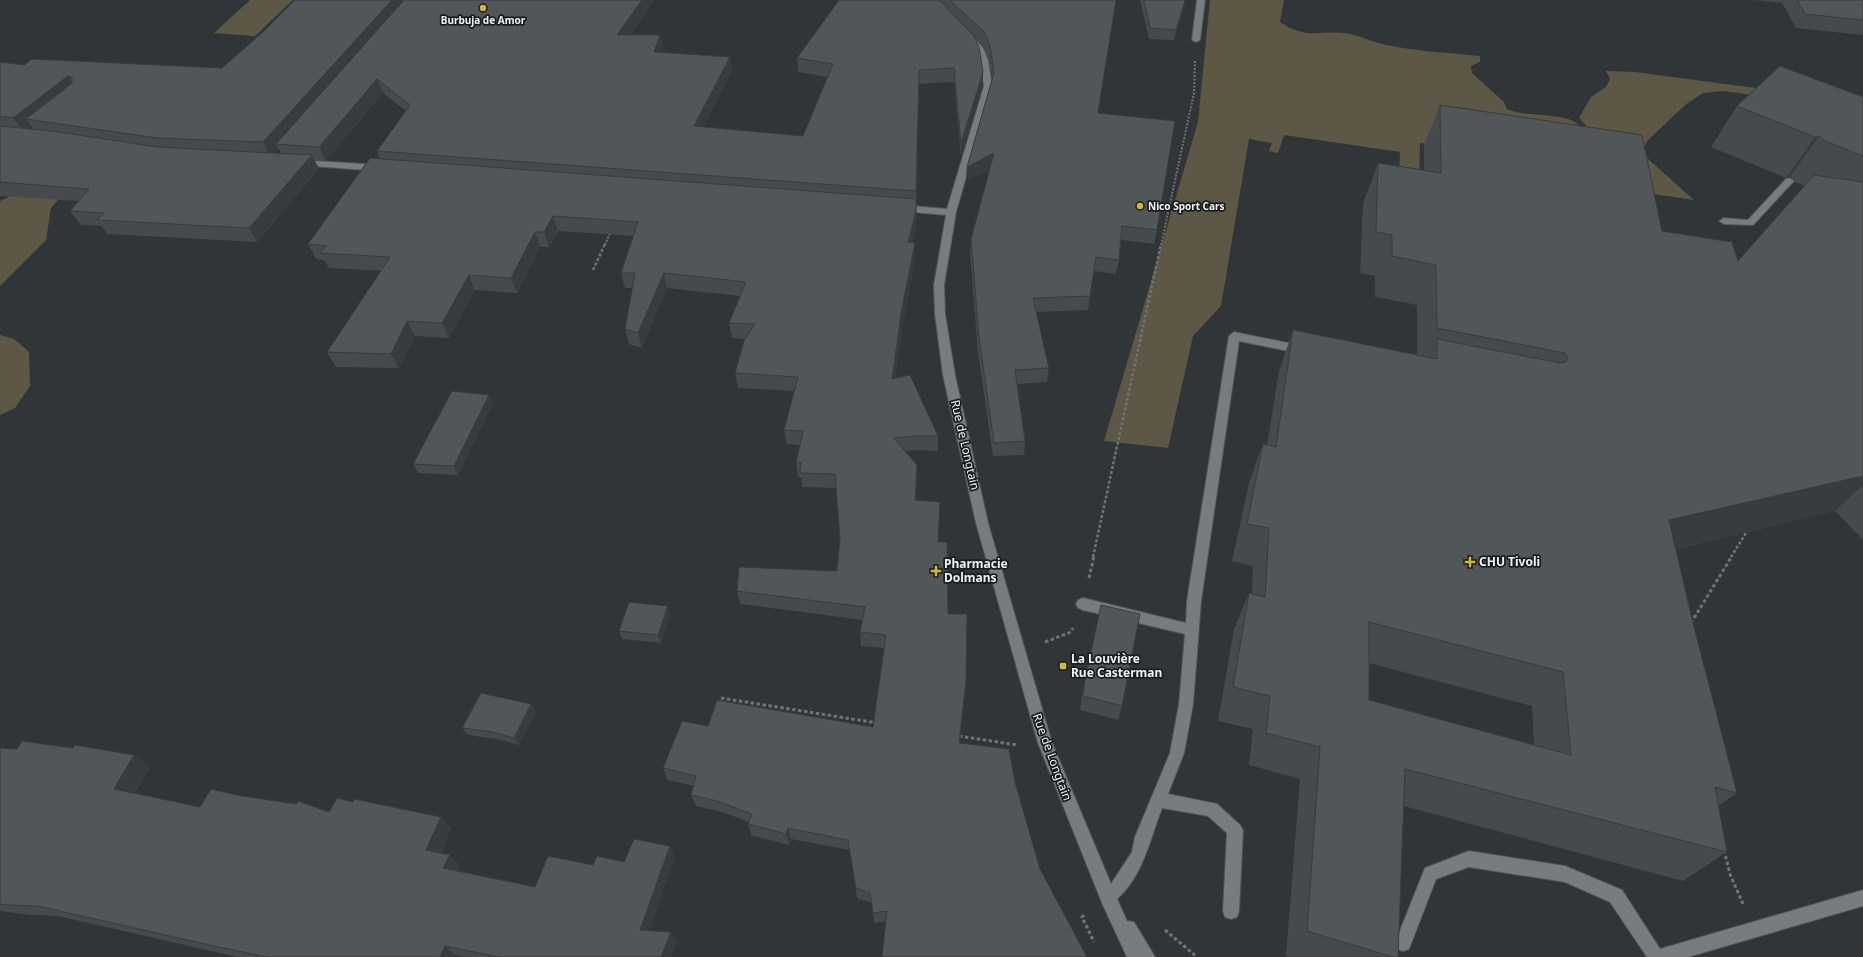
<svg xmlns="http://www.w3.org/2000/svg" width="1863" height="957" viewBox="0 0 1863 957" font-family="'Noto Sans',sans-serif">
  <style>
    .green { fill: #5c5845 }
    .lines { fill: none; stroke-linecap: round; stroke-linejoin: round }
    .minor-casing { stroke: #505456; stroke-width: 2 }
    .path-far2 { stroke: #6f7376; stroke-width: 2; stroke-dasharray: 2 1.5; stroke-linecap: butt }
    .path-far1 { stroke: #6f7376; stroke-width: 2.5; stroke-dasharray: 3 2; stroke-linecap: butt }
    .path { stroke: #6f7376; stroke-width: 3; stroke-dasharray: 3.5 2.5; stroke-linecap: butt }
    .minor { fill: #767c7f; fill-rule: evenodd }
    .wall { fill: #464a4d; fill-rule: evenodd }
    .shaded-wall { fill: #393c3e }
    .building { fill: #515659; stroke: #393c3e; fill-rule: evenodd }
    .poi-dot { fill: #d3b635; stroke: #1a1c1d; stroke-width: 1.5 }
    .labels { text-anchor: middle; stroke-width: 3.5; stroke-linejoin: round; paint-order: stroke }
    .far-poi-label { font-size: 10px; font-weight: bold; fill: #eff2f4; stroke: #1a1c1d }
    .street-label { font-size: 12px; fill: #eff2f4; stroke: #1a1c1d }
    .poi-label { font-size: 12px; font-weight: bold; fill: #eff2f4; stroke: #1a1c1d; text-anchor: start }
  </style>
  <rect width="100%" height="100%" fill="#303538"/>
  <path class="green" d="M250,0h43l-38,36 -41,-3z
    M1210,0h74l-4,22c27,18 37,8 65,11 14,2 27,9 41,12 28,6 64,8 94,11v6l-9,4 1,7 32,29 3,7c20,8 43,4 64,11 7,2 8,8 13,13 5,4 14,7 19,10l-24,-25 12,-21 15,-10 4,-8 -4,-8 29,1 174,23 -17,5 -69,-9 -20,2 -18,12 -38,36 -3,8 4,10 46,41 -68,-10 -5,-17 -201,-30 -1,42 -20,-5 1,-28 -116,-17 -6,18 -9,-2 3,-8 -23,-4 -28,167 -28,30 -25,112 -64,-7 94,-319z
    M52,152l46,3 -47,53 -5,32 -46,46v-85l7,-3z
    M0,335l14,4 15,13 1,34 -15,22 -15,7z"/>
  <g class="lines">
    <g class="minor-casing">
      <path id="minor" d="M1197,0h8l-5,40 -4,2 -4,-2z
        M967,37h6l10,11 5,12 4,26 -36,126 -12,73 1,29 10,61 33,148 64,220 59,141 21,-32 3,-15 35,-84 9,-49 6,-70 -102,-24 -5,-2 -2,-4 2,-4 5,-2 103,25 1,-22 42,-265 5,-4 69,14 5,4 -5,4 -64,-13 -38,260 -8,103 -9,49 -16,41 49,10 23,21 3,5 -4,81 -2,6 -6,2 -6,-2 -2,-6 4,-78 -19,-17 -46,-8c-12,31 -19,68 -45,91l10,22 7,1 21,35h-28l-25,-54 -64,-160 -62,-220 -33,-148 -8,-61 -1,-29 12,-70 -45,-4 -5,-3 5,-3 46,4 37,-123 -4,-26 -5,-11 -9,-10z
        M300,160l80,5 5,3 -5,3 -83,-6 -2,-2 2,-2z
        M1789,178l5,3 -2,2 -39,42 -29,-1 -5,-3 5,-3 24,2 38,-41z
        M1469,851l96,15 57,24 38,59 203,-59v16l-175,51h-41l-37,-55 -45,-20 -96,-15 -33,12 -27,70 -6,2 -6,-2 -2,-6 30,-75z"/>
    </g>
    <path class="path-far2" d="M605,245l5,-12
      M1161,245l33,-152 1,-33"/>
    <path class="path-far1" d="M593,270l12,-26
      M1093,557l68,-313
      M1731,557l15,-24"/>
    <path class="path" d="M1089,578l5,-22
      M1691,623l41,-67
      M1045,642l26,-10 2,-4
      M721,698l156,25
      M959,736l58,9
      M1724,850l6,24 13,30
      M1084,915l-2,2 12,25
      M1165,930l32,27"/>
    <use href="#minor" class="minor"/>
  </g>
  <path class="wall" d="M295,0h359l-24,35h30l3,14 -1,3 68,5 2,14 -29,56 100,9 25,-59 -30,-5 -1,-14 42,-58h277l-18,113 59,117 -3,14 -33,-4 -2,20 -3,14 -22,-3 -6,39 -52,2 13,56 -2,14 -30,2 8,57 -1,14 -31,1 -15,-104 -8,-99 1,-14 19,-70 -24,12 1,-14 25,-88 -3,-19 -5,-13 -9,-9 8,34 -1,14 -21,71 -7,-75 -35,2 -3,143 -4,16h3v16l-12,64 -8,55 43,58v15l-20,-1 -12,1 11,28 -1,21 24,16 -2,26 10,72 18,66 -1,13 -79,228 -12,2 -2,-20 -15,-5 -7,-48 -59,-11 -2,6 -38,-10 -3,-11 1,-2 -27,-10 -26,-6 -5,-11 3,-9 -26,-6 -5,-12 45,-42 165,1 11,-79 -23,-2 -1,-14 3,-12 -123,-16 -3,-13 100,-20 3,-33 -4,-50 -34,-1 -1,-10h-3l-2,-14 4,-18 -13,-1 -3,-14 10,-39 -56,-3 -3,-15 10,-34 -13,-1 -3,-15 11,-27 -73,-8 -25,60 -13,-4 -4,-15 8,-41h-8l-4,-15 12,-37 -75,-5 -9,16h-9l-23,46 -42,-3 -26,48 -34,-2 -16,32 -63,-1 -9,-15 54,-81 -52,-3 -5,-8 -8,-1 -8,-15 72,-85 -3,-8 29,-40 -23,-18 -57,68 -12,-1 5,9 -62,73 -150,-8 -5,-8 -21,-1 -11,-14 8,-10 -78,-5v-134l24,3 198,3 41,-36zM31,126l2,3 -5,-1zM278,148l3,5h-8z
    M1140,0h45l-2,11 -9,29 -25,-1z
    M1753,0h110v35l-67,-7 -14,-25z
    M1863,97v443l-28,-29 -159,38 16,70 45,174 -19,13 9,46 -44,29 -279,-75 -6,151h-110l-2,-1 14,-177 -51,-14 4,-36 -35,-8 16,-92 15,-36h3l1,-27 -21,-5 17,-78 14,-39 4,1 12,-74 14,-41 124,25v-50l-42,-8v-21l-15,-3 3,-69 15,-41 46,7v-25l16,-40 222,126 76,30 67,-75 -10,-4 -5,-5 -4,1 -75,-31 26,-41zM1369,663l163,43 2,39 -165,-45z
    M493,403l-35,72 -40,-2 -5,-9z
    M1101,605l21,101 -4,14 -38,-10 2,-15z
    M670,614l-9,29 -39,-4 -3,-8z
    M531,704l5,8 -17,33 -22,-6 -29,-4 -6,-7z
    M0,748l17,1 56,-1 61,7 16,12 -15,26 65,14 36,-12 93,17 24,-10 88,15 10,11 -10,25 19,12 -3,6 78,16 58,-22 82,-8 -26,73 28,11 -6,16h-207l-9,-2v2h-218l-179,-41 -28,-1 -30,-4z"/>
  <path class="shaded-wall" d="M392,0h17l-133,144 2,4 -8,8 -7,-14z
    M642,0h12l-34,49 -3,-14z
    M1185,0l-2,11 -9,29 2,-10z
    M660,35l3,14 -6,17 -3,-14z
    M730,57l2,14 -36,69 -2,-14z
    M919,70v14l-2,121 -1,-14z
    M983,72l-1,14 -21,71v-14z
    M68,76l9,14 -51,29 5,7 -7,5 -11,-13z
    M377,79l6,14 -57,68 -7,-14z
    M1819,136l-29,41 -4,1 29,-41z
    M994,153l-1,14 -27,14 1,-14z
    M312,155l7,14 -62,73 -8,-14z
    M916,199v28l-7,30 -1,-15z
    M553,216l5,15 -9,16 -5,-15z
    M535,232l5,15 -23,46 -6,-15z
    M915,243v16l-12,64 -10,71 -1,-15 10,-71z
    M664,273l3,15 -25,60 -4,-15z
    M469,275l6,15 -26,48 -7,-15z
    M407,321l8,15 -16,32 -8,-14z
    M489,395l4,8 -35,72 -4,-9z
    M917,465v14l-2,35v-14z
    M1863,476v9l-28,26 -199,47 33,-38z
    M940,502v14l-2,40v-14z
    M668,606l2,8 -9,29 -3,-8z
    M966,680l-1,13 -6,62v-12z
    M531,704l5,8 -17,33 -5,-7z
    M134,755l16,12 -20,33 -16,-11z
    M441,817l10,11 -14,33 -11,-11z
    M788,828l3,11 -2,6 -3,-11z
    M670,846l5,11 -29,82 -6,-9z
    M450,855l10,10 -6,14 -11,-11z
    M671,932l6,9 -6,16h-10z
    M445,946l10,9v2h-15z"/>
  <path class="building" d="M295,0h97l-129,142 -106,-4 -131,-19 46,-36v-6l-4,-1 -55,42 -13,-2v-54l24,3 8,-6 190,9 41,-36z
    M404,0h238l-25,35h43l-6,17 76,5 -36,69 109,10 30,-72 -36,-6 42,-58h100l35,36 5,11 4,25 -22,71 -7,-75 -35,2 -3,121 -539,-40 33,-46 -33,-26 -58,68 -43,-3z
    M950,0h166l-18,113 77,8 -18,109 -35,-4 -3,34 -23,-3 -6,39 -57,2 16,70 -34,2 10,71 -31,2 -15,-105 -8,-99 23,-86 -27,14 27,-94 -4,-27 -5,-13z
    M1144,0h41l-9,30 -26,-2z
    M1797,0h66v20l-58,-6z
    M1780,66l83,31v59l-38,-15 -6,-5 -4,1 -78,-31z
    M1440,105l202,30 20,96 70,11 6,19 76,-86 49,7v294l-194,44 23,99 45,174 -22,-6 12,65 -322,-83 -7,188h-5l-86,-26 13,-184 -54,-14 4,-37 -37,-9 16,-94 16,4 4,-69 -22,-4 16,-80 13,3 17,-117 144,29v-20l123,24 5,-1 3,-3 -3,-6 -128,-25 -1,-63 -44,-9v-21l-16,-3 2,-69 63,10zM1369,622l194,50 8,83 -202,-55z
    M0,126l52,5 105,16 155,8 -63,73 -152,-8 7,-7 -34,-2 19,-22 -89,-7z
    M370,158l546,41v13l-8,30 7,1 -13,65 -10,71 18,-4 28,61h-20l-24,2 23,27 -2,35 25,2 -2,40h9l1,72h19l-1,66 -7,63 50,6 6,33 25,87 47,88h-205l5,-46 -14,2 -3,-20 -14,-5 -8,-48 -60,-12 -2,6 -38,-10 4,-10 -35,-13 -26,-6 5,-19 -33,-8 19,-47 26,5 9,-26 156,27 13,-92 -26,-3 5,-25 -128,-16 2,-24 98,4 3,-33 -5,-64 -35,-1 1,-10h-5l7,-32 -19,-1 14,-53 -63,-4 9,-32 11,-17 -26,-1 17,-41 -82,-9 -26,60 -13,-4 10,-56h-14l17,-51 -85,-6 -9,16h-9l-24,46 -42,-3 -27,48 -35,-2 -16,33 -64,-2 63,-95 -70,-4 6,-7 -18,-2z
    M452,391l37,4 -35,71 -41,-2z
    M629,602l39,4 -10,29 -39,-4z
    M1101,605l39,9 -18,92 -39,-10 2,-16z
    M481,693l50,11 -17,34 -22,-6 -30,-4z
    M22,741l51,7 2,-3 59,10 -20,34 86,18 11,-18 25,6 60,9 2,-3 31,11 8,-14 16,4 1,-3 87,18 -15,33 24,5 -7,13 92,19 13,-31 45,9 4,-9 27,6 10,-23 36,7 -30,84 31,2 -10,25h-162l-54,-11 -5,11h-173l-53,-11 -176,-40 -29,-1 -9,-1v-156l17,1z"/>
  <g class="poi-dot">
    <circle cx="483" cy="8" r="4"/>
    <circle cx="1140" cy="206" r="4"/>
    <path d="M1468 556h4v4h4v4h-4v4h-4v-4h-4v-4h4z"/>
    <path d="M934 565h4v4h4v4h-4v4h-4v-4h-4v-4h4z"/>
    <rect x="1059" y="662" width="8" height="8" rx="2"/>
  </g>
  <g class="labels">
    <g class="far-poi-label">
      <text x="483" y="24">Burbuja de Amor</text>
      <text x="1148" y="210" text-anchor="start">Nico Sport Cars</text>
    </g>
    <g class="street-label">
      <text transform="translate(965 445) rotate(77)" y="4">Rue de Longtain</text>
      <text transform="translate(1052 757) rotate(70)" y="4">Rue de Longtain</text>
    </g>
    <g class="poi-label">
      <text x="1479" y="566">CHU Tivoli</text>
      <text x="944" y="568">Pharmacie<tspan x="944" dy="14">Dolmans</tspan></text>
      <text x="1071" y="663">La Louvière<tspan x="1071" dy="14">Rue Casterman</tspan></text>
    </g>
  </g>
</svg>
